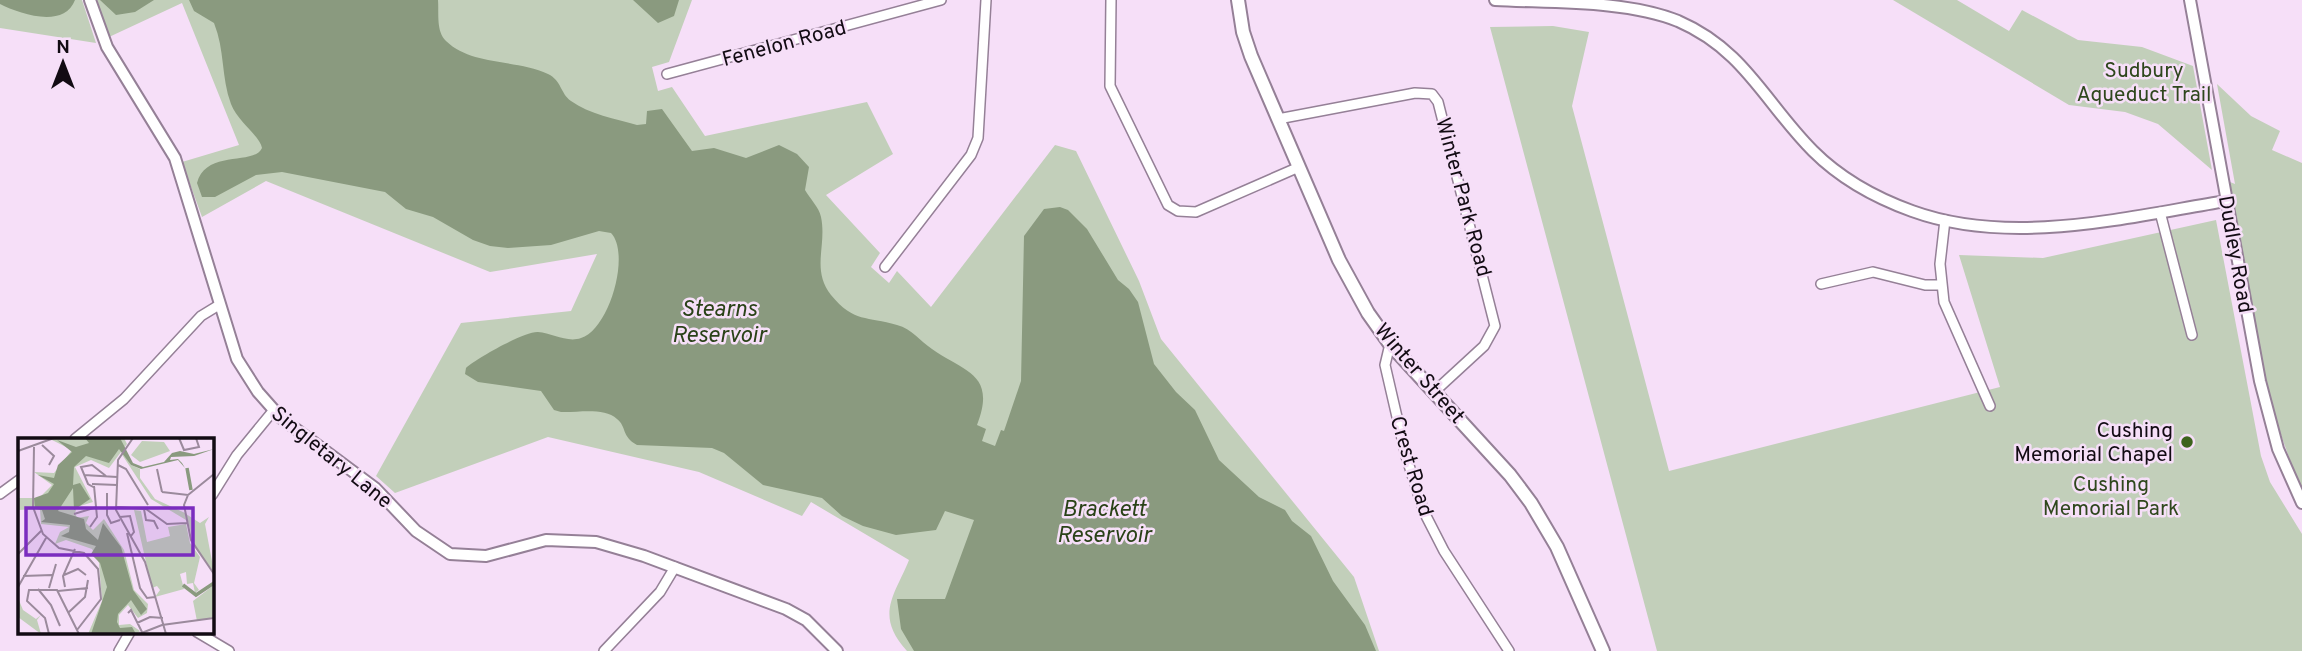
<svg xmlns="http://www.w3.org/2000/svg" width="2302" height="651" viewBox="0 0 2302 651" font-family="Overpass,sans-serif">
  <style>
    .green { fill: #c2cfba }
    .water { fill: #8a9a7f }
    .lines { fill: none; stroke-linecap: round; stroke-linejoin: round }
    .minor-casing { stroke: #958097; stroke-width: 12 }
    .tertiary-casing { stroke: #958097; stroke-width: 14 }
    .secondary-casing { stroke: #958097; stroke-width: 16 }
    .minor { stroke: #fff; stroke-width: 9 }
    .tertiary { stroke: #fff; stroke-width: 10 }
    .secondary { stroke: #fff; stroke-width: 12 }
    .poi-dot { fill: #3d631d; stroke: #f6dff8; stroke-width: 2.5 }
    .labels { text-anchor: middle; stroke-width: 5; stroke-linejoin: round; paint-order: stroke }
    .street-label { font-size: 21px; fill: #120b13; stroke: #f6dff8 }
    .park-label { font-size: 21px; fill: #2f471d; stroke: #f6dff8 }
    .poi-label { font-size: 21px; fill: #120b13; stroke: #f6dff8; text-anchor: end }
    .water-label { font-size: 23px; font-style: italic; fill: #2a4218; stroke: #f6dff8 }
    .inset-river { fill: none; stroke: #8a9a7f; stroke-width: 3.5 }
    .inset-road { fill: none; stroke: #9b8a9c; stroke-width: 2 }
    .view { fill: #7b2cbf; fill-opacity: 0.15; stroke: #7b2cbf; stroke-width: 3.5 }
    .inset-edge { fill: none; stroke: #120b13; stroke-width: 3.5 }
  </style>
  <rect width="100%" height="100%" fill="#f6dff8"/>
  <path class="green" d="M0,0h82l14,43 -96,-15z
    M97,0h595l-23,62 -17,5 6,24 14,-4 33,49 162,-34 26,52 -67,41 54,58 -9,14 18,16 8,-12 34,36 124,-162 21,6 63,130 22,58 193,238 25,74h-472c-33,-36 -12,-56 2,-91l-98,-58 -9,14 -103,-44 -151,-35 -153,56 -19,-17 85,-153 110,-12 26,-57 -107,18 -224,-91 -64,36 -20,-55 57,-17 -57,-142 -73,34z
    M1893,0h64l52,31 13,-21 56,30 64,7 51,19 19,104 -54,-46 -33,-12 -56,-7z
    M1553,26l36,6 -17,74 97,365 331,-84 -41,-132 84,3 173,-38 45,236 9,26 32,52v117h-645l-167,-624z
    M2217,84l34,32 29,15 -8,19 30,13v325c-44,-95 -53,-203 -72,-306l5,2z"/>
  <path class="water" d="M0,0h75c-11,29 -55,14 -75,4z
    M100,0h54l-19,12 -19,3z
    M189,0h249c1,14 -2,31 8,41 26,25 70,18 102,33 14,7 12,19 23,27 18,13 45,18 66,24l9,-1 1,-13 15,-2 30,42 22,-3 32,10 33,-13 18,9 12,13 -4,23c5,9 14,17 16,27 6,29 -10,52 10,78 23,28 36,21 66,30 15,4 23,16 35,24 32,23 65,24 45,76l9,4 -4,12 13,5 6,-16 3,1 17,-50 3,-145 20,-27 16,-2 8,3 19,19 31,51 11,9 9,13 16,62 22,28 19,18 24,50 40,37 26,13 7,11 19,15 22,45 32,44 11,26h-462l-13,-22 -4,-30h48l29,-79 -29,-9 -9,19 -40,5 -33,-9 -21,-10 -20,-18 -59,-13 -39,-32 -12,-5 -75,-3c-16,-9 -10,-18 -20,-26 -13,-12 -40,-6 -56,-7l-7,-2 -13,-19 -63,-9 -13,-8 1,-6c11,-10 59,-37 72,-36 14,1 29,11 43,6 28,-8 50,-84 30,-105l-12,-2 -48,14 -43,3 -18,-2 -17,-6 -40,-23 -27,-8 -21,-17 -103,-20 -26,3 -41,22h-13l-5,-14c9,-34 57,-17 65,-35 -2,-12 -24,-26 -31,-44 -10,-27 -6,-54 -17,-81l-20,-12z
    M633,0h46l-5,16 -16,7z"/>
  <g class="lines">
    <g class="minor-casing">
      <path id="minor" d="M1111,0l-1,86 58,119 10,6 18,1 103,-45
        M667,74l274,-74
        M1278,119l137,-26 17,1 6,8 57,224 -11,20 -50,46
        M2160,212l32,123
        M1945,220l-5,44 4,38 46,104
        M885,267l86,-112 7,-17 8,-138
        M1821,284l52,-12 52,13h16
        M1390,344l-5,21 21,91 18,56 20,39 65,100
        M75,439l49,-40 77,-83 18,-11
        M0,494l19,-14
        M212,495l25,-40 36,-44
        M197,632l32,19
        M119,651l11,-19
        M604,651l56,-59 15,-25"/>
    </g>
    <g class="tertiary-casing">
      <path id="tertiary" d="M90,0l17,47 68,111 62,201 21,33 23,26 94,70 41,43 34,23 36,2 60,-16 50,2 48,14 142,53 20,11 31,31
        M1495,0c56,3 131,0 183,21 67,29 87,82 135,130 28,28 63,47 99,60 99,36 215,6 314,-10
        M2190,0l70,381 18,68 24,54"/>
    </g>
    <g class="secondary-casing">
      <path id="secondary" d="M1238,0l5,32 8,24 88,204 29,53 22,31 120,131 21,28 26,44 46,104"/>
    </g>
    <use href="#minor" class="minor"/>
    <use href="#tertiary" class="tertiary"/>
    <use href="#secondary" class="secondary"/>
  </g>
  <circle class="poi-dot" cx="2187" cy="442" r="7"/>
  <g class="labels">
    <g class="street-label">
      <text transform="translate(784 43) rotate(-15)" y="7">Fenelon Road</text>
      <text transform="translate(1464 197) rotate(75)" y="7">Winter Park Road</text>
      <text transform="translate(2236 254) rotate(80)" y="7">Dudley Road</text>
      <text transform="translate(1420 373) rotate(49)" y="7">Winter Street</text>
      <text transform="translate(332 457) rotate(39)" y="7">Singletary Lane</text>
      <text transform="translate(1412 466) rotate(73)" y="7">Crest Road</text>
    </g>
    <g class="park-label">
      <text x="2144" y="77">Sudbury<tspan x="2144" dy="24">Aqueduct Trail</tspan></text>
      <text x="2111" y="491">Cushing<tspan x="2111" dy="24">Memorial Park</tspan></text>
    </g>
    <g class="poi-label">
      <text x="2173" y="437">Cushing<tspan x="2173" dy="24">Memorial Chapel</tspan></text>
    </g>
    <g class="water-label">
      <text x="719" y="316">Stearns<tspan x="719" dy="26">Reservoir</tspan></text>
      <text x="1104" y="516">Brackett<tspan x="1104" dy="26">Reservoir</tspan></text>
    </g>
  </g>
  <g transform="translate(18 438)">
    <rect width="196" height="196" fill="#f6dff8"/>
    <path d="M37,0h69l3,6 -18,24 -18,-8 -16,7 18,35 -16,5 -2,6 2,5 12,-2 -3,7 7,7 11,-11 20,31 10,40 14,14 -1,9 -9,5 -10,-13 -9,10v10l11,-1 10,7 -3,3h-49l14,-33 -3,-38 -7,-14 -26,-9 -11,4 5,-12 9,-5 -28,-3 -1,-15 -22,1v-12h21l13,-13 -18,-13 20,1 18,-23 -20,-10zM124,3l22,1 6,9 -30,11 -9,-7zM106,13l7,14 9,4v9l15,21 30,14 1,7 -35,-21 -30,-46zM116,72l7,1 6,31 23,-6 -2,-9 18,-3 4,19 10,14 -6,26 5,7 -4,3 -2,-10 -6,1 -1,-12 -6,2 4,15 -29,8 5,-7 -3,-4 -5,2zM168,76l14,9 9,-6 -4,7 9,48 -19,-24zM196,147v32l-17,4 -4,-20zM0,160l5,12 13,9 5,-4 -4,5 4,14 -23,-17z" fill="#c2cfba"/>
    <path d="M67,0h35l13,25 10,4 21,-5 8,-9 8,-2 14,3 20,-5 -20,7 -23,1 -1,3 8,-1 4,4 3,5 -7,-8 -37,9 -10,-4 -12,-16 -10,14 -23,-7 -12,11 -1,18 7,-2 10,16 -16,11 -1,-22 -15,23 26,8 2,10 12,11 5,-17 18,24 12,43 14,19 -6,6 -10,-15 -13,14 -1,8 3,6 12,-1 4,7h-45l16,-47 -7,-24 -9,-9 5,-8 -35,-10 8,-4 1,-7 -29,-3 4,-3 -3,-9 -7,-1 -1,-11 14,-5 6,-9 -16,-9 16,3 4,-13 14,-13 -15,-12 19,7 13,-4z" fill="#8a9a7f"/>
    <path class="inset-river" d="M169,30l4,22M165,147l13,10 18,-12"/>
    <path class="inset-road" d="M115,0l-15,22 -2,50 29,52 21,72M161,0l5,12 15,-3 -3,-9M24,7l12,11 -5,9M16,9l-1,60 10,27 16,14 25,5 14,16 3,30 -24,31M0,13l36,-13M100,27l8,4 22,36M139,31l5,23M66,37l33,2M74,46l25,1M77,50l-7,-4 -7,-17 11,-2 14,11M144,54l26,3 26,-21M89,55v22l4,8 9,-3M170,57l-4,10 7,35 23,34M99,69l29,2 21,15 20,-1M126,71l2,11 8,1 4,8M56,76l23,-7M102,79l10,-1 4,16 -3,4M72,89l7,-10 -3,-31M109,95l13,55 7,10 8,-1M0,116l24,-24M46,137l14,-6 8,6M5,138l29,-1M0,149l28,-49M47,149l-2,-11 12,-27M31,150l7,-24M20,151l13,16 9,21M40,153l30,-3M51,174l16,-15 3,-17M110,175l3,-3 11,22M119,185l13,-6 13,1M31,196l-4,-16 -18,-17 2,-11h28l22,44M121,196l23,-9 52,-7"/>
    <path class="view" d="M8,70h167v47h-167z"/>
    <rect width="196" height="196" class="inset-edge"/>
  </g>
  <g transform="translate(63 63)" stroke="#f6dff8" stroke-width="5" paint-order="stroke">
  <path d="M0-5L12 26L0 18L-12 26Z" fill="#120b13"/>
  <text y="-10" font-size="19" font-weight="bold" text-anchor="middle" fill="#120b13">N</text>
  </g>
</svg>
